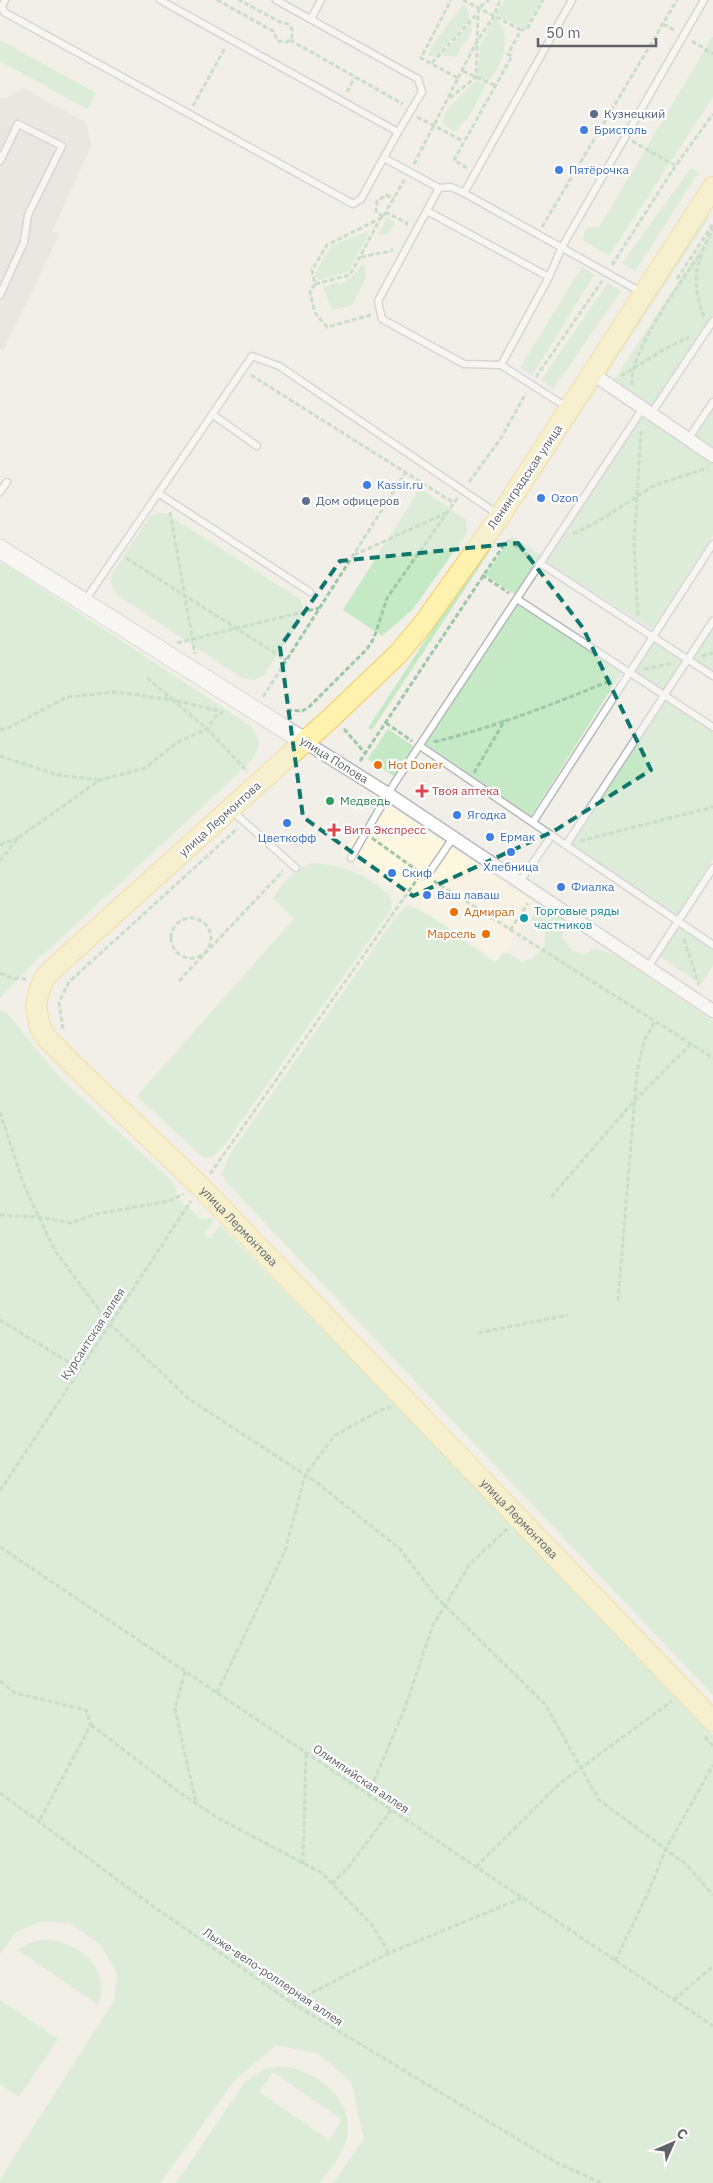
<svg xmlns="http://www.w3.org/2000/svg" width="713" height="2183" viewBox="0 0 713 2183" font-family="'IBM Plex Sans',sans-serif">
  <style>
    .commercial { fill: #fef7e0 }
    .industrial { fill: #e0deda }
    .green { fill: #c5e8c5; fill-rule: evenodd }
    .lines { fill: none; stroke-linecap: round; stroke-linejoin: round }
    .lane-casing { stroke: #b5b8bc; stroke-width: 9 }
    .street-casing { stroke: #b5b8bc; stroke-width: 15 }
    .secondary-casing { stroke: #b6babf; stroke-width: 20 }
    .primary-casing { stroke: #f2c960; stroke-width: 22 }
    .path { stroke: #9cc7a9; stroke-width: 3; stroke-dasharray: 5 2.5; stroke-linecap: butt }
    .lane { stroke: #fff; stroke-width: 6 }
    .street { stroke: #fff; stroke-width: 12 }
    .secondary { stroke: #fff; stroke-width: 18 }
    .primary { stroke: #fff2af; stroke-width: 20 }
    .marked { fill: none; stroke: #0f766e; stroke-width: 4; stroke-dasharray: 10 6; stroke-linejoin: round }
    .service-dot { fill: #5c6f8a; stroke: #fff; stroke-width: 2 }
    .shop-dot { fill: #3f7fe0; stroke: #fff; stroke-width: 2 }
    .food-dot { fill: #e8710a; stroke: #fff; stroke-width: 2 }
    .health-dot { fill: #e0444e; stroke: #fff; stroke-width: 2 }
    .leisure-dot { fill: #2e9e5b; stroke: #fff; stroke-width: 2 }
    .culture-dot { fill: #0f9aa8; stroke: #fff; stroke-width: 2 }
    .labels { text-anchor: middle; stroke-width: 4.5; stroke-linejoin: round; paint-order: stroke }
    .service-label { font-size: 12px; fill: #4e5e75; stroke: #fff; text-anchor: start }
    .shop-label { font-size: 12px; fill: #366cbe; stroke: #fff; text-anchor: start }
    .street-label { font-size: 12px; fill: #5f6368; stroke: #fff }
    .food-label { font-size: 12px; fill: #c56008; stroke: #fff; text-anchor: start }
    .health-label { font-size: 12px; fill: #be3a42; stroke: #fff; text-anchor: start }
    .leisure-label { font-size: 12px; fill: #27864d; stroke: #fff; text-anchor: start }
    .culture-label { font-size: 12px; fill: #0d838f; stroke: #fff; text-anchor: start }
  </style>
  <rect width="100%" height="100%" fill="#f1efe8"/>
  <path class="commercial" d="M384,802l152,102 -38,57 -159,-108z"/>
  <path class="industrial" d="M23,88l64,35 4,24 -39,84 8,3 -57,117 -3,-2v-251l8,-1z"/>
  <path class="green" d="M504,0h37l-16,29 -29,-14z
    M463,4l3,2 4,13 -35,38 -7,-1 3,-9z
    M494,18c21,13 8,50 -6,63l-11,-4 3,-32z
    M471,24c3,17 -13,20 -13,33l-16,-2z
    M713,36v61l-104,159 -26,-16 2,-9 5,-4 10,-1z
    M0,40l96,53 -9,16 -87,-48z
    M476,80l10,5 -18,33 -14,14 -11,-9 4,-14z
    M691,168l8,4 -64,99 -13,-8z
    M704,212l6,4 -338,514 -4,-2z
    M387,218l8,4 -6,11 -12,3z
    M713,229v86l-64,95 -37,-27z
    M366,232l3,2 -21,38 -28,8 -6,-5 17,-29z
    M363,263l4,13 -15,29 -20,5 -9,-23 15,-5 2,2 12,-7z
    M582,267l12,8 -62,101 -12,-8z
    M608,283l13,8 -68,98 -12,-9z
    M713,407v46l-21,-15z
    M644,413l69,48v74l-61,94 -106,-67z
    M420,488l46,32 1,13 -54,76 -31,27 -39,-26z
    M161,513l6,1 133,85 3,8 -2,11 -38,58 -9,4 -14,-3 -122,-82c-6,-7 -8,-12 -6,-22l36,-54 4,-4z
    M512,536l30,20 -26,39 -31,-20z
    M0,561l249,164c15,13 10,28 -2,40l-203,189 -3,1 -41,43z
    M518,604l104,68 -91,144 -108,-70z
    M713,628v46l-21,-14z
    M654,639l32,22 -21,31 -33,-20z
    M666,701l47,31v127l-36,56 -107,-69z
    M388,729l27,18 -20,30 -27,-18z
    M312,863c31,2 55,12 78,33l2,12 -169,239 -13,11h-7l-66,-62 157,-177 -21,-21c10,-16 21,-28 39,-35z
    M542,903l17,11 7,10 -4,13 9,13 13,4 11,-5 18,5 100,67v674l-487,-513 -4,-8 7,-19 168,-240 11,-10 24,12 62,45 4,-2 4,-6 7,-1 13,9 11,-4 11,-12 1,-13 -14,-13 6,-14z
    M677,925l36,23v17l-12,19 -44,-29z
    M0,1010l6,2 53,65 115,106 4,16 22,19 15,1 -11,15 6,5 10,-14 257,262 236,248v448h-380l31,-45 -13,-56 -32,-28 -43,-9 -41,35 -75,103h-160v-4l114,-178 3,-27 -16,-29 -32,-22 -27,-2 -26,11 -16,22z
    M42,1940c34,-1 70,27 56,65l-80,-55 10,-7z
    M0,2000l58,39 -39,58 -19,-13z
    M282,2066c35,5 75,34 64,75 -4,15 -17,29 -26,42h-144l69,-101 20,-13zM273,2072l69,48 -13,20 -70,-48z"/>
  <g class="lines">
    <g class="lane-casing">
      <path id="lane" d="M5,0l-3,7 2,5 349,192 8,-5 37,-67 -238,-132
        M276,0l142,79 4,13 -24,40
        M311,19l10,-19
        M384,158l55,30 12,-1 13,6 177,99
        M0,161l18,-37 44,22 -34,69 -4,27 -24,53
        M439,188l-61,113 4,18 82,45 37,1 48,-88 13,-30 142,-247
        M464,193l108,-193
        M427,211l122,66
        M501,365l67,43
        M212,414l45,32
        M651,414l62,-93
        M688,439l25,-37
        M0,492l7,-10
        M158,493l152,99
        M540,563l173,113
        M517,599l196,128
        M84,602l168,-246 27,10 220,149
        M420,746l293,199
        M231,810l65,58
        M533,822l180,-278
        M566,845l147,-224
        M351,858l43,-74 249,-376
        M427,876l26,-38
        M519,883l33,-48
        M648,967l65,-99"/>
    </g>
    <g class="street-casing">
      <path id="street" d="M593,374l120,82
        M305,742l83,52 325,217"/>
    </g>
    <g class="secondary-casing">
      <path id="secondary" d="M0,549l305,193"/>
    </g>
    <g class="primary-casing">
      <g id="primary">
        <path id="s1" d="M713,187l-213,329 -76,107 -26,31 -66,63 -279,252 -9,10 -5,12 -3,15 4,21 6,10 26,27 129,123 512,534"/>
      </g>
    </g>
    <path class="path" d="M217,0l56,31 5,10 9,1 5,-4v-9l-4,-5 -6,-1 -43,-23
      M463,0l58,30
      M663,24l13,7
      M290,40l113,64
      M692,41l21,13
      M432,63l46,-50 1,-5 10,-8
      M463,71l33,15
      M458,78l18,-35 18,-27 6,-16
      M347,92l8,-15
      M450,98l26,-21 2,-64
      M193,106l32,-58
      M417,117l46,24
      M632,141l44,25
      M414,164l44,-86 -37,-20 30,-58
      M467,168l-13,-8 58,-104 -4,-2 13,-24 6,-1 16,-29
      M385,212l22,11 -1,3
      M383,217l-7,-6 1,-10 9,-6 8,3
      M542,227l135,-227
      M361,257l30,-6 2,-2
      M612,265l62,-97 39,-54
      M677,279l36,-55
      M315,284l35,-9 30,-56
      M371,315l-44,12 -12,-14 -5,-21 5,-8 -3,-14 15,-25 56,-28 21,-37
      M704,317c-14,-37 -8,-54 9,-89
      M251,375l203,128
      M621,376l44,-27 24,-12
      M536,377l66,-96
      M632,385c-5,-29 50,-105 68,-131
      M469,482l32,-44 25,-45
      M170,512l25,142
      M573,534l24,-12 58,-37 53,-17
      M507,540l26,18
      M354,555l92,-42
      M126,558l160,102
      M482,575l27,18
      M638,615l-4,-72 7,-112
      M177,643l142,-35
      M702,656l11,-3
      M644,669l30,-6
      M147,678l26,22 47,11
      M263,697l143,-225
      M287,710l15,1 6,-3 59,-59 7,-11 13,-40 71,-101
      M386,723l26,18
      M0,729h6l61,-32 48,-5 58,8 34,29 41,43
      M344,729l21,24
      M434,742c61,-15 120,-38 178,-62
      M0,756l58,19 42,5
      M360,761l143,-215
      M474,773l31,-53
      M372,838l46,33
      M580,841l133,-34
      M0,845l18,-7
      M0,861l18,-23 82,-58 45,-12 31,-25 31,-14 9,-13 9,-6
      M434,881l279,177
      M171 938a20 20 0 1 1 40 0a20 20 0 1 1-40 0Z
      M510,930l18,-27
      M684,939l15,46
      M0,973l11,5 15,1
      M179,981l104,-110
      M63,1029l-4,-27 10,-20 169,-154
      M0,1112l23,71 32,68 55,73 79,75 127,83 84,67 38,50 107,105 54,96 88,65 26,30
      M210,1174l208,-296
      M551,1197l83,-96 57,-57
      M0,1215l39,2 32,6 25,-9 73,-13 15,-7
      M618,1301l19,-229 7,-31 11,-20
      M0,1320l80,49
      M478,1333l90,-18
      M0,1491l191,-290
      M0,1547l713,479
      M185,1672l-10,37 21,94
      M0,1681l15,12 71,17 5,15 -53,98
      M217,1693l68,-142 20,-76 30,-40 46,-25 10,-3
      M91,1725l92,70 35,23 104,55 50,52 17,28
      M705,1737l8,9
      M0,1793l157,116 135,94 267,161 43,19
      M368,1795l37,-87 28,-83 37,-61 37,-35
      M303,1864l3,-112
      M476,1867l83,-83 113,-83
      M332,1884l18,-19 41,-55
      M615,1961l32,-66 19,-46 47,-84
      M674,2000l39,-34
      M292,2003l97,-50 133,-55"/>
    <use href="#lane" class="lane"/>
    <use href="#street" class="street"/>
    <use href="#secondary" class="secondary"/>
    <use href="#primary" class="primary"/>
  </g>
  <path d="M0 0H713V2183H0ZM518,543l65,85 68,142 -97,61 -141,65 -110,-79 -23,-170 60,-86z" fill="#f1efe8" fill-opacity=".55" fill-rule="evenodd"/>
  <path class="marked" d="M518,543l65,85 68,142 -97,61 -141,65 -110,-79 -23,-170 60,-86z"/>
  <g class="service-dot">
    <circle cx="594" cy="114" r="5"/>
    <circle cx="306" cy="501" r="5"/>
  </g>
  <g class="shop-dot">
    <circle cx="584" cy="130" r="5"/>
    <circle cx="559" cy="170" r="5"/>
    <circle cx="367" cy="485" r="5"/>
    <circle cx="541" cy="498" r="5"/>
    <circle cx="457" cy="815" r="5"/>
    <circle cx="287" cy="823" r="5"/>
    <circle cx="490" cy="837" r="5"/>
    <circle cx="511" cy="852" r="5"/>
    <circle cx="392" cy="873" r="5"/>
    <circle cx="561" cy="887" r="5"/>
    <circle cx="427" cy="895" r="5"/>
  </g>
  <g class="food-dot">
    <circle cx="378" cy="765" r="5"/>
    <circle cx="454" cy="912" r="5"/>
    <circle cx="486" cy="934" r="5"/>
  </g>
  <g class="health-dot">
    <path d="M419.5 783.5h5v5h5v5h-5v5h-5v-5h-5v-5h5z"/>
    <path d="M331.5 822.5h5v5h5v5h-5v5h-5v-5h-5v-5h5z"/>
  </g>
  <circle class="leisure-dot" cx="330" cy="801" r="5"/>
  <circle class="culture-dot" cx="524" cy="918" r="5"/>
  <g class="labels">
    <g class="service-label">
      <text x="604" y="118">Кузнецкий</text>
      <text x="316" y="505">Дом офицеров</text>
    </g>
    <g class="shop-label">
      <text x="594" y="134">Бристоль</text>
      <text x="569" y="174">Пятёрочка</text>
      <text x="377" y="489">Kassir.ru</text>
      <text x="551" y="502">Ozon</text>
      <text x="467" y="819">Ягодка</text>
      <text x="500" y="841">Ермак</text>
      <text x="287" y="842" text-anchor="middle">Цветкофф</text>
      <text x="511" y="871" text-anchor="middle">Хлебница</text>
      <text x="402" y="877">Скиф</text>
      <text x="571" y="891">Фиалка</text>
      <text x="437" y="899">Ваш лаваш</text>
    </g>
    <g class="street-label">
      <text transform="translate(525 477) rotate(-56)" y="4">Ленинградская улица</text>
      <text transform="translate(334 760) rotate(32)" y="4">улица Попова</text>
      <text transform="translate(220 819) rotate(-42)" y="4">улица Лермонтова</text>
      <text dy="4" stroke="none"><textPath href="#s1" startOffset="1376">улица Лермонтова</textPath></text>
      <text transform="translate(93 1334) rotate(-57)" y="4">Курсантская аллея</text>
      <text dy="4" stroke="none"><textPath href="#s1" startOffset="1781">улица Лермонтова</textPath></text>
      <text transform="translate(361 1779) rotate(34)" y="4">Олимпийская аллея</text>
      <text transform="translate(273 1977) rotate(34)" y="4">Лыже-вело-роллерная аллея</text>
    </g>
    <g class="food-label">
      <text x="388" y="769">Hot Doner</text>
      <text x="464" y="916">Адмирал</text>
      <text x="476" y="938" text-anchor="end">Марсель</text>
    </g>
    <g class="health-label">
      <text x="432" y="795">Твоя аптека</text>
      <text x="344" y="834">Вита Экспресс</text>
    </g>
    <g class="leisure-label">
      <text x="340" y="805">Медведь</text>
    </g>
    <g class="culture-label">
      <text x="534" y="915">Торговые ряды<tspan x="534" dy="14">частников</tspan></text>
    </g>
  </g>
  <g transform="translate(673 2143) rotate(45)" stroke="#ffffff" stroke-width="4" paint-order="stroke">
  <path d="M0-4L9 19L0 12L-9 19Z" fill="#5f6368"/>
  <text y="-8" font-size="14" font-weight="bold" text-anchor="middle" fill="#5f6368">С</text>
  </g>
  <path d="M538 38v8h118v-8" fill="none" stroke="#5f6368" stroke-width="2.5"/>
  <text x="546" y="38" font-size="15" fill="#5f6368" stroke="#ffffff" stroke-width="4" paint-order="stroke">50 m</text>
</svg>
